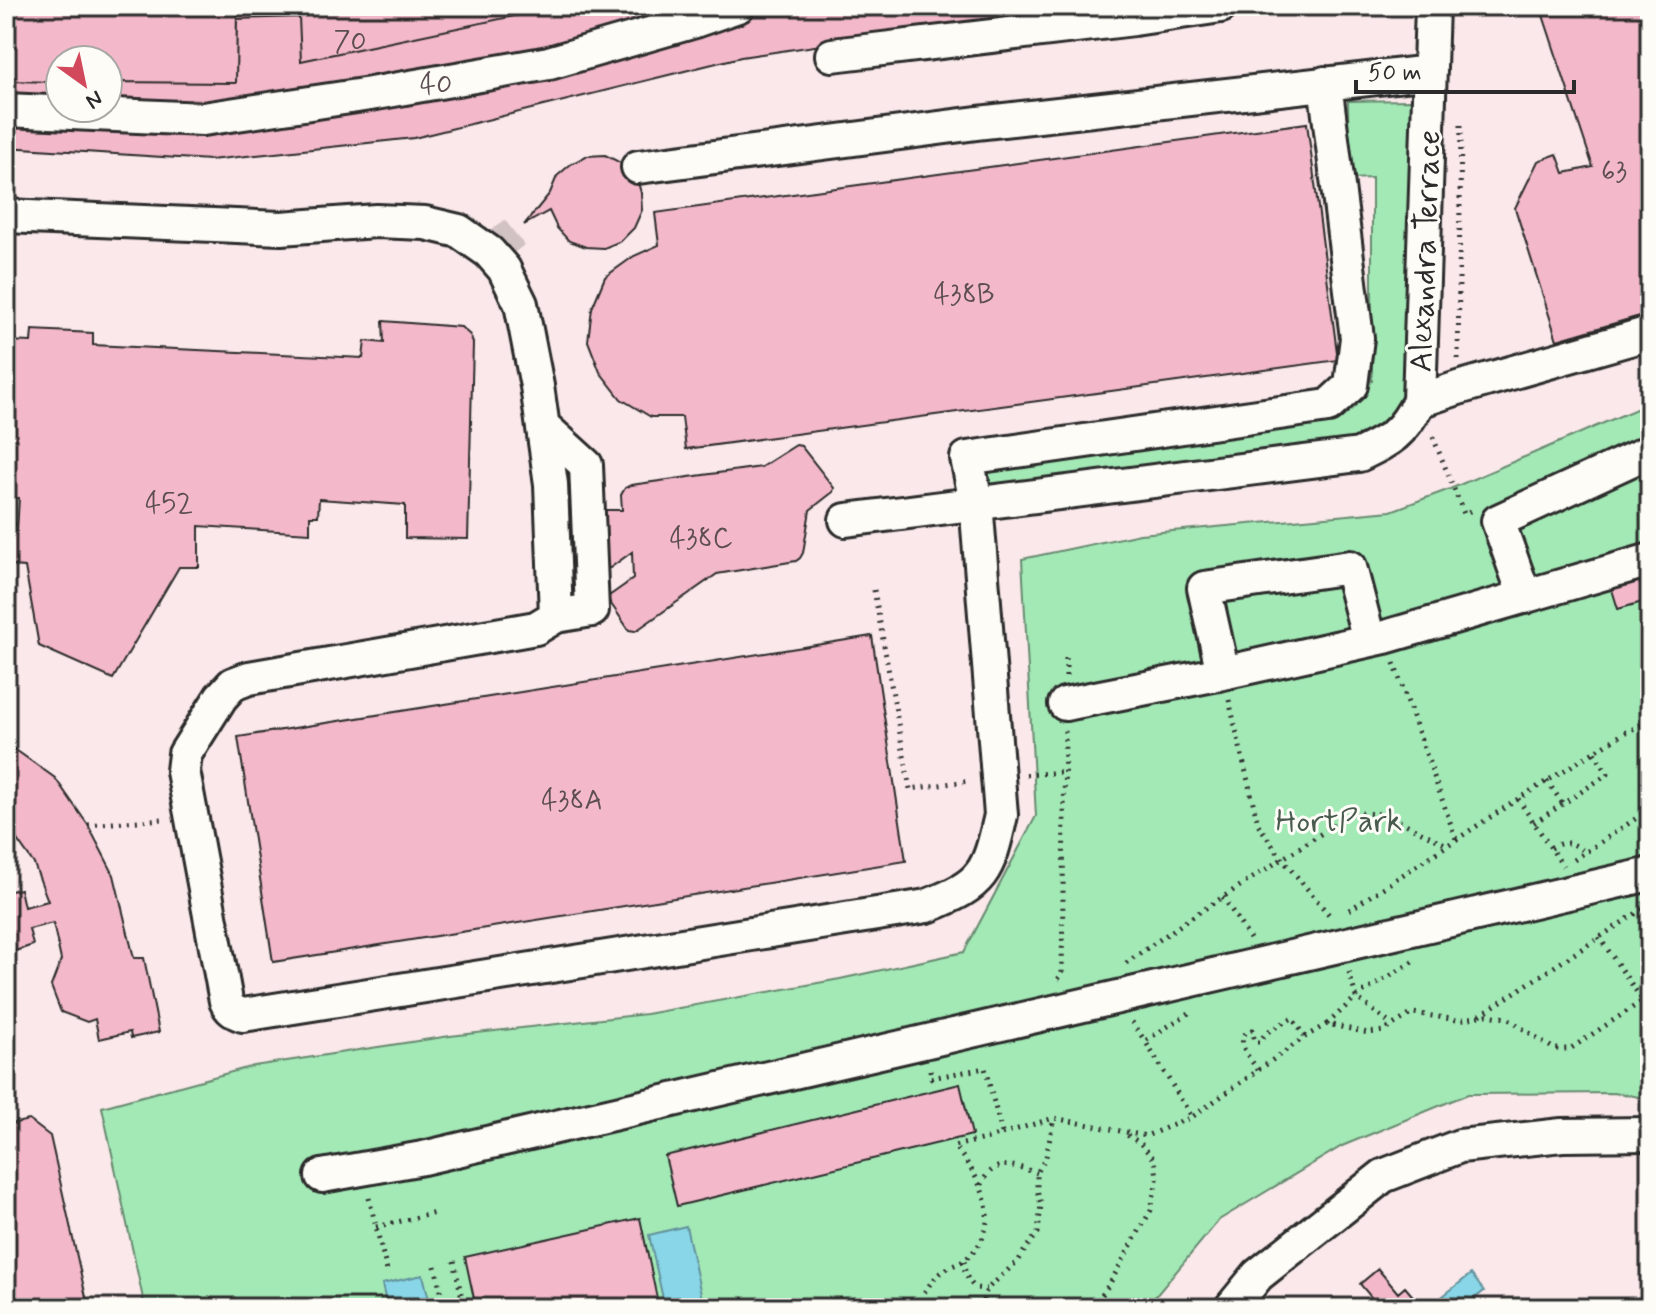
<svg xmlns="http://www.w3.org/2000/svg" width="1656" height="1314" viewBox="0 0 1656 1314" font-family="Mynerve,sans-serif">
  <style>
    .green { fill: #a3e9b6; stroke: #678a70; stroke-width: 2 }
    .water { fill: #88d6e7; stroke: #63929c; stroke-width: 2 }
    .building { fill: #f3b9cb; stroke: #2b2b2b; stroke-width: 2 }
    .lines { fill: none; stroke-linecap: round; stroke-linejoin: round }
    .minor-tunnel { stroke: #d1c2c4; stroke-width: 32; stroke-dasharray: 32 16; stroke-linecap: butt }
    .minor-casing { stroke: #2b2b2b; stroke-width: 38 }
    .path { stroke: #2b2b2b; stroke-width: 5; stroke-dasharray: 2 6; stroke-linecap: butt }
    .minor { stroke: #fdfcf7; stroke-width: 32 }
    .labels { text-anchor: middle; stroke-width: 6; stroke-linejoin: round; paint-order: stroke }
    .number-label { font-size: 28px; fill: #5d4e53 }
    .street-label { font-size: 32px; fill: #2b2b2b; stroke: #fdfcf7 }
    .park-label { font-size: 32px; fill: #495a4e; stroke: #fdfcf7 }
  </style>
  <rect width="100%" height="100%" fill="#fae8ea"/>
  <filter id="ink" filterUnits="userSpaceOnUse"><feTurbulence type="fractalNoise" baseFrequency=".0125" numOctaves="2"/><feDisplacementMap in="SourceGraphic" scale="16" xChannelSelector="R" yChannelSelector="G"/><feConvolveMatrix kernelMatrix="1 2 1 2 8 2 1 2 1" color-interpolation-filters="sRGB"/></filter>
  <g filter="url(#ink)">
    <path class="green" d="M1412,100l-10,303 -11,20 -24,16 -377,51 -2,-25 349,-47 17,-35 18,-2v-203l-23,1 -1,-78z
      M1650,403v696l-32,-6 -150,1 -126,52 -123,74 -73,88h-1001l-43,-201 152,-41 196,-30 196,-22 194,-35 124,-27 72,-136 -14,-257 118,-25 251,-23 59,-22z"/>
    <path class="water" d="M686,1226l18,82h-39l-16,-73z
      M1471,1274l13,17 -21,17 -34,-1z
      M423,1275l8,33h-44l-5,-24z"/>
    <path class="building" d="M6,6h540l1,3 -246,52 -2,-44 -62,2 -1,64 -128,-1v-22h-48v22l-54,-1z
      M6,6h231l-1,77 -128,-1v-22h-48v22l-54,-1z
      M237,6h309l1,3 -246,52 -2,-44 -62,2z
      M546,6h535l-340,51 -327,81 -204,22 -204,-13v-66l54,1v26h48v-26l128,1 1,-64 62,-2 2,44 246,-52z
      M1540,6h110v307l-93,27 -42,-132 23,-47 19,-7 7,19 29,-6z
      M1307,123l31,237 -652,89 -4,-32h-31l-30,-18 -21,-27 -12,-31 4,-33 13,-31 29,-21 25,-11 -4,-32z
      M605,155l16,8 15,12 5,18 1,17 -8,18 -13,13 -17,7 -18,-1 -17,-6 -12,-13 -8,-17 -25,14 26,-32 7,-17 14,-12 15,-8z
      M383,321l78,6 9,8 3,8 -5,196 -63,-1v-33l-86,-6 -1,17h-8v17l-111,-7v41h-20l-66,112 -74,-33 -14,-79 -13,-1v-7l-6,-1v-28l11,1 2,-33h-13v-157l25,1 1,-12 61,3v12l270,13 2,-17 19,2z
      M796,445l5,1 33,42 -1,4 -23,18 -7,43 -3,5 -4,3 -79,13 -77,54 -5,3 -6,-1 -20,-29v-5l24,-17 -1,-27 -22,16 -7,-1 -4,-52 7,-5h16l-1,-15 4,-7 6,-3 130,-18z
      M1637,574l9,27 -28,8 -8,-26z
      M872,636l34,225 -633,101 -35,-225z
      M6,743l49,35 33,47 26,50 20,83h10l15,74 -28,6 -1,-6 -31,7 -4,-20 -8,3 -26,-10 -10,-26 10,-26 -8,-37 -24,6 4,16 -27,9v-62l14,-3 4,18 24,-6 -14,-37 -24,-34 -4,-3z
      M960,1084l12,51 -295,71 -12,-50z
      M29,1120l21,16 38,170 -9,2h-73v-183z
      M640,1218l19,90h-183l-11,-51z
      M1378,1269l20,24 7,-6 18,21h-43l-20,-24z"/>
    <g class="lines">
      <path class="minor-tunnel" d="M489,252l35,-27"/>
      <g class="minor-casing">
        <path id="minor" d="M832,55l302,-36 87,-13
          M6,110l197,9 167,-25 179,-31 146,-42 43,-15
          M638,167l339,-44 453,-51
          M6,216l275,12 95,-7 49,2 34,8 30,21 15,17 17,35 16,82 14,98 5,132
          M1419,401l13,-395
          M543,426l43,39 6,145 -36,6 -20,12 -287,50 -16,6 -12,13 -36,57 -2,17 43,230c4,9 8,11 17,14l684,-109c57,-22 61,-33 74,-91l-25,-313 -9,-44 361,-52 23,-21 6,-47 -32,-255
          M846,520l513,-65c33,-16 43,-21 60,-54l39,-13 192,-55
          M1525,597l-27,-76 152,-70
          M1223,673l-19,-85 146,-21 19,73
          M1065,704l158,-31 162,-36 265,-77
          M322,1176l101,-18 81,-19 1146,-265
          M1231,1308l27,-33 125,-99 77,-30 102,-11 88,-1"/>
      </g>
      <path class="path" d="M1458,359l3,-234
        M1433,437l31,77 6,-3
        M6,523l12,2
        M874,590l36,199 58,-8
        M1394,663l62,176
        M1066,676v-23
        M1229,700l29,124 24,35 49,58
        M1026,775l38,-3
        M1547,781l16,23
        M1518,799l45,67
        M1534,823l74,-49 -14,-22
        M88,825l75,-6
        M1551,848c14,-8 22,-6 34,4
        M1574,860l76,-51
        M1223,897l27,42
        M1349,910l169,-111 108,-67 16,-7 8,-1
        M1599,937l44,64 7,1
        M1126,963l63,-44 164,-106 33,1 61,31
        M1349,972l7,25 36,28
        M1058,979l4,-4 3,-245
        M1189,1013l-44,28 47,76
        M1480,1015l166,-108
        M1132,1022l13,19
        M1327,1024l29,-27 58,-36
        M930,1070l1,8 54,-10 17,65
        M1258,1070c-8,-12 -23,-26 -11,-39l5,-1 3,12h4l7,-9 26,-15 13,19
        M981,1185c13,-28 33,-20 56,-12
        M369,1198l19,77
        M376,1227l59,-14
        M454,1261l10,47
        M964,1261c0,12 3,18 11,27l12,1
        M435,1266l10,42
        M926,1308l-2,-15c7,-11 14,-20 26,-26 6,-3 12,-4 17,-9 39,-34 14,-80 -13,-112l31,-7 69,-21 92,18 46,-19 113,-80 22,-13 41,9 15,-2 30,-18 45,7 29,-5 20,3 47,31h16l80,-53
        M980,1308l7,-19 32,-29 7,-12 12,-15 3,-29 -4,-14v-17l9,-16 8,-39
        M1093,1308l17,-25 41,-73 6,-31 -2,-19 -15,-17 -13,-8"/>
      <use href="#minor" class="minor"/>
    </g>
  </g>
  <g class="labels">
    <g class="number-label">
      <text x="350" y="50">70</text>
      <text x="436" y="93">40</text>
      <text x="1614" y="180">63</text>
      <text x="964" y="303">438B</text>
      <text x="169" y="512">452</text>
      <text x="701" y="547">438C</text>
      <text x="572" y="809">438A</text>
    </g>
    <g class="street-label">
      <text transform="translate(1424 251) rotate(-88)" y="11">Alexandra Terrace</text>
    </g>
    <g class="park-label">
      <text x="1339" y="831">HortPark</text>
    </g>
  </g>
  <rect width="1656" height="1314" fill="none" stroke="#fdfcf7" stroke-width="32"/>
  <rect x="16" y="16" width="1624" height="1282" fill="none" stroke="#2b2b2b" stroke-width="3" filter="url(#ink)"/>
  <g transform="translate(84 84) rotate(147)"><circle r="38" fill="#fdfcf7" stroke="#a9a8a5" stroke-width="2"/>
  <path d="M0-6L14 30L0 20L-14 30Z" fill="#d1495b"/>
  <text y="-12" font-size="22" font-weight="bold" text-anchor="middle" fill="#2b2b2b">N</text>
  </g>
  <path d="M1356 80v12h218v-12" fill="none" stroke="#2b2b2b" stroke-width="4"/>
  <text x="1368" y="80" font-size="24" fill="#2b2b2b" stroke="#fdfcf7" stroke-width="6" paint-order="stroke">50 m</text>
</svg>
